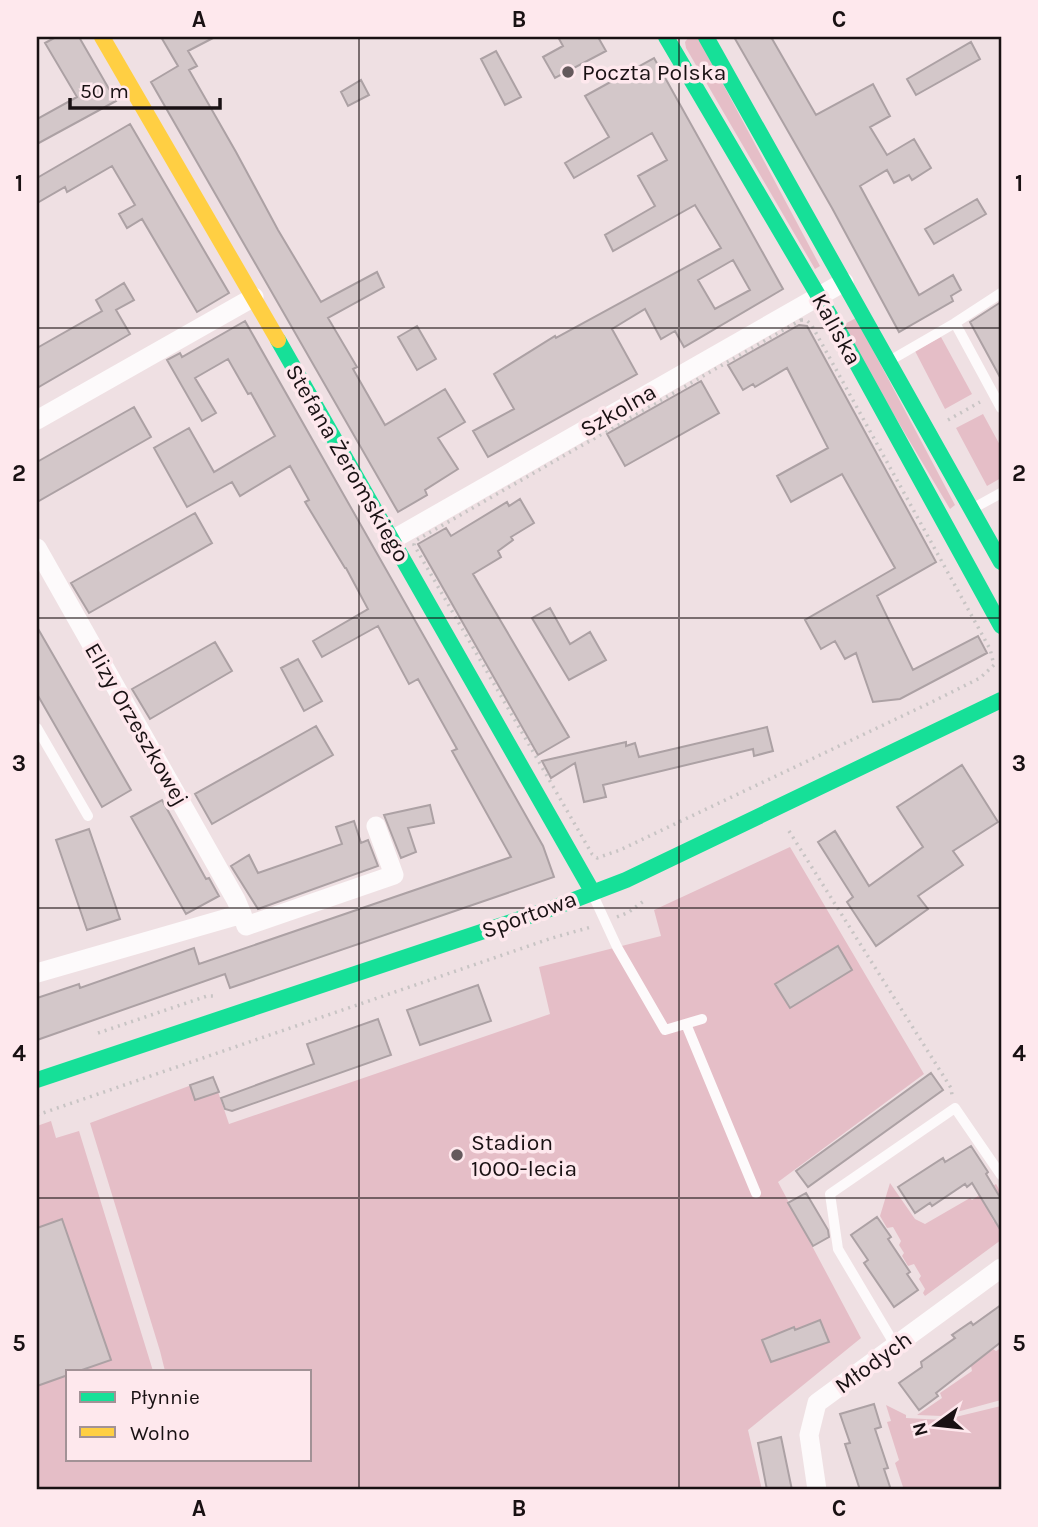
<svg xmlns="http://www.w3.org/2000/svg" width="1038" height="1527" viewBox="0 0 1038 1527" font-family="Karla,sans-serif">
  <style>
    .green { fill: #e5bec7 }
    .building { fill: #d3c7c9; stroke: #aca1a4; stroke-width: 2; fill-rule: evenodd }
    .lines { fill: none; stroke-linecap: round; stroke-linejoin: round }
    .path { stroke: #c8c4c4; stroke-width: 3.5; stroke-dasharray: 2 5; stroke-linecap: butt }
    .lane { stroke: #fdfafb; stroke-width: 10 }
    .street { stroke: #fdfafb; stroke-width: 19 }
    .fast { stroke: #16e098; stroke-width: 16 }
    .slow { stroke: #ffcf43; stroke-width: 16 }
    .grid { fill: none; stroke: #191113; stroke-width: 2; stroke-opacity: 0.55 }
    .poi-dot { fill: #64595c; stroke: #fee8ed; stroke-width: 2.5 }
    .labels { text-anchor: middle; stroke-width: 7; stroke-linejoin: round; paint-order: stroke }
    .poi-label { font-size: 23px; fill: #191113; stroke: #fee8ed; text-anchor: start }
    .street-label { font-size: 23px; fill: #191113; stroke: #fee8ed }
    .neatline { fill: none; stroke: #191113; stroke-width: 2.5 }
    .grid-label { font-size: 23px; text-anchor: middle; font-weight: bold; fill: #191113 }
  </style>
  <rect width="100%" height="100%" fill="#efe0e3"/>
  <path class="green" d="M689,37h9l122,229 -5,3 -129,-221 -1,-6z
    M856,318l99,187 -5,4 -109,-183z
    M941,337l31,57 -27,15 -30,-58z
    M983,414l18,33v31l-14,8 -31,-58z
    M790,847l134,227 -146,108 83,156 -113,92 14,60h-725v-364l14,-5 5,17 23,-7 74,240h-85v88h242v-88h-145l-5,-20 -70,-228 123,-46 16,47 321,-110 -11,-47 122,-31 -7,-26z
    M890,1183l25,36 10,5 45,-26 2,2 24,-16 5,9 -16,12 9,17 7,-4v22l-76,56 -2,-3 2,-4 -6,-10 2,-3 -7,-12 -6,2 -6,-10 2,-3 -5,-8 2,-4 -8,-14 -6,1 -7,-12z
    M1001,1348v52l-59,16 -25,-1 25,-17 -2,-5 32,-22 -1,-5 22,-17 3,2z
    M886,1405l20,10v3l37,2 58,-14v84h-97l-9,-27 4,-3 -12,-38 4,-1z"/>
  <path class="building" d="M56,37h23l37,64 -79,43v-25l40,-22 -32,-54z
    M161,37h54l-27,14 9,15 -8,4 47,82 42,78 43,72 56,-30 7,15 -56,31 29,49 -4,2 32,56 60,-36 20,33 -27,16 20,31 -33,21 2,5 -29,17 -247,-430 27,-16z
    M558,37h40l8,14 -51,27 -12,-21 20,-11z
    M734,37h37l45,78 57,-31 17,32 -20,11 17,28 27,-16 17,29 -19,12 -3,-5 -15,8 -7,-13 -27,16 59,109 34,-20 8,15 -10,6 2,5 -54,31 -67,-124z
    M971,42l9,17 -64,36 -9,-16z
    M496,51l25,46 -16,8 -24,-46z
    M654,58l129,231 -99,58 -9,-16 -14,8 -16,-30 -33,20 25,45 -149,83 -15,-26 41,-22 -20,-35 61,-38 1,2 165,-90 -26,-43 -82,46 -8,-16 50,-29 -17,-30 29,-16 -15,-27 -78,45 -9,-15 44,-26 -24,-41zM733,260l17,30 -35,19 -17,-29z
    M361,80l8,15 -21,11 -7,-14z
    M130,124l99,169 -32,19 -55,-93 -15,9 -8,-14 16,-9 -23,-39 -45,26 -2,-5 -28,16v-25z
    M977,199l9,15 -52,30 -9,-15z
    M124,283l10,17 -18,10 14,24 -93,54v-40l65,-37 -6,-11z
    M1001,302v77l-31,-57z
    M245,321l298,525 11,31 -324,111 -5,-14 -188,66v-42l42,-14 1,4 114,-40 5,16 312,-107 -59,-106 5,-2 -39,-70 -9,5 -31,-58 -56,31 -9,-16 55,-32 -22,-41h-1l-40,-66 4,-2 -19,-34 -50,30 -8,-14 -45,25 -33,-59 35,-20 25,44 61,-36 -24,-43 -3,1 -20,-35 -33,19 21,35 -14,8 -35,-61 13,-7 2,4z
    M799,325l8,1 129,236 -59,34 36,74 65,-34 9,17 -87,46 -27,3 -17,-49 -11,6 -10,-18 -14,8 -16,-29 90,-52 -53,-94 -51,28 -14,-26 51,-28 -41,-80 -32,19 -2,-3 -10,6 -15,-25z
    M417,326l19,33 -19,11 -19,-33z
    M701,381l18,32 -94,53 -18,-32z
    M134,407l17,30 -114,65v-40z
    M520,499l14,24 -23,14 2,3 -15,11 3,6 -28,17 96,163 -31,18 -120,-211 28,-16 5,8 56,-34 2,4z
    M195,513l17,30 -123,70 -18,-30z
    M550,608l20,36 20,-12 16,28 -37,20 -37,-62z
    M37,627l94,163 -29,17 -65,-113z
    M215,642l17,29 -82,48 -18,-30z
    M298,659l24,42 -18,10 -23,-43z
    M316,726l17,29 -121,69 -17,-30z
    M767,727l6,24 -19,5 -1,-7 -150,36 3,12 -22,5 -9,-39 -24,15 -9,-17 84,-19v4l9,-3 4,14z
    M962,765l36,57 -45,29 10,14 -45,31 10,13 -52,37 -29,-44 6,-5 -35,-55 17,-11 34,55 54,-39 -26,-40z
    M162,800l44,79 3,-1 10,18 -33,18 -55,-97z
    M430,805l4,18 -26,5 8,24 -15,6 -17,-43z
    M354,821l7,22 7,-3 10,26 -120,43 -27,-43 18,-11 9,18 84,-29 -6,-17z
    M89,829l31,90 -33,11 -31,-90z
    M838,946l14,24 -62,38 -15,-24z
    M478,985l13,36 -71,24 -13,-35z
    M378,1019l13,36 -159,56 -7,-2 -4,-11 93,-34 -7,-20z
    M931,1073l12,17 -135,97 -12,-16z
    M213,1077l6,15 -24,8 -5,-15z
    M971,1146l17,26 -2,2 15,25v32l-29,-48 -5,4 -2,-3 -33,22 -2,-3 -15,10 -17,-26 45,-29 2,4z
    M806,1193l22,37 1,7 -16,9 -25,-43z
    M877,1217l14,20 -3,2 22,33 -3,2 11,16 -24,17 -30,-44 4,-3 -17,-25z
    M62,1219l49,141 -32,11h-11v4l-31,11v-158z
    M1001,1305v37l-65,51 2,3 -19,14 -20,-27 23,-16 -1,-5 34,-24 -3,-3 19,-13 2,3z
    M820,1320l9,22 -58,20 -9,-22 32,-13 1,3z
    M874,1404l7,23 -6,2 13,39 -4,1 7,21h-31l-15,-46 5,-1 -10,-29z
    M781,1437l11,53h-25l-9,-47z"/>
  <g class="lines">
    <path class="path" d="M801,320h5l5,4 179,325 4,16 -14,13 -44,22 -316,150 -23,8 -5,-4 -178,-309 1,-4z
      M948,420l32,-18
      M789,831l162,257 1,7
      M617,917l12,-5 16,-12
      M98,1033l109,-37h7
      M37,1115l515,-177 39,-11"/>
    <path class="lane" d="M955,323l46,-30
      M891,360l64,-37 46,85
      M972,509l29,-16
      M37,728l51,88
      M593,895l24,52 48,83 37,-11
      M686,1024l70,169
      M895,1345l-57,-96 -8,-55 125,-86 46,67"/>
    <path class="street" d="M37,420l217,-123
      M392,540l452,-258
      M37,548l199,352 6,14 -205,59
      M242,914l4,12 148,-51 -18,-49
      M817,1490l-8,-55 8,-32 184,-135"/>
    <path class="fast" d="M666,37l169,287 166,302
      M706,37l295,525
      M278,340l314,551
      M37,1080l516,-172 73,-28 375,-180"/>
    <path class="slow" d="M102,37l176,303"/>
  </g>
  <path class="grid" d="M359,37v1453M679,37v1453M37,328h964M37,618h964M37,908h964M37,1198h964"/>
  <g class="poi-dot">
    <circle cx="568" cy="72" r="7"/>
    <circle cx="457" cy="1155" r="7"/>
  </g>
  <g class="labels">
    <g class="poi-label">
      <text x="582" y="80">Poczta Polska</text>
      <text x="471" y="1150">Stadion<tspan x="471" dy="26">1000-lecia</tspan></text>
    </g>
    <g class="street-label">
      <text transform="translate(837 329) rotate(61)" y="8">Kaliska</text>
      <text transform="translate(618 410) rotate(-30)" y="8">Szkolna</text>
      <text transform="translate(348 463) rotate(60)" y="8">Stefana Żeromskiego</text>
      <text transform="translate(137 724) rotate(60)" y="8">Elizy Orzeszkowej</text>
      <text transform="translate(529 914) rotate(-20)" y="8">Sportowa</text>
      <text transform="translate(873 1362) rotate(-36)" y="8">Młodych</text>
    </g>
  </g>
  <rect width="1038" height="1527" fill="none" stroke="#fee8ed" stroke-width="77"/>
  <rect x="66" y="1370" width="245" height="91" fill="#fee8ed" stroke="#a29296" stroke-width="2"/>
  <rect x="80" y="1392" width="35" height="10" fill="#16e098" stroke="#a29296" stroke-width="2"/>
  <text x="130" y="1404" font-size="21" fill="#191113">Płynnie</text>
  <rect x="80" y="1427" width="35" height="10" fill="#ffcf43" stroke="#a29296" stroke-width="2"/>
  <text x="130" y="1440" font-size="21" fill="#191113">Wolno</text>
  <g transform="translate(936 1425) rotate(255)" stroke="#fee8ed" stroke-width="5" paint-order="stroke">
  <path d="M0-5L12 26L0 18L-12 26Z" fill="#191113"/>
  <text y="-10" font-size="19" font-weight="bold" text-anchor="middle" fill="#191113">N</text>
  </g>
  <path d="M70 98v10h150v-10" fill="none" stroke="#191113" stroke-width="3.5"/>
  <text x="80" y="98" font-size="21" fill="#191113" stroke="#fee8ed" stroke-width="5" paint-order="stroke">50 m</text>
  <rect x="38" y="38" width="962" height="1450" class="neatline"/>
  <g class="grid-label">
    <text x="199" y="27">A</text>
    <text x="519" y="27">B</text>
    <text x="839" y="27">C</text>
    <text x="19" y="191">1</text>
    <text x="1019" y="191">1</text>
    <text x="19" y="481">2</text>
    <text x="1019" y="481">2</text>
    <text x="19" y="771">3</text>
    <text x="1019" y="771">3</text>
    <text x="19" y="1061">4</text>
    <text x="1019" y="1061">4</text>
    <text x="19" y="1351">5</text>
    <text x="1019" y="1351">5</text>
    <text x="199" y="1516">A</text>
    <text x="519" y="1516">B</text>
    <text x="839" y="1516">C</text>
  </g>
</svg>
